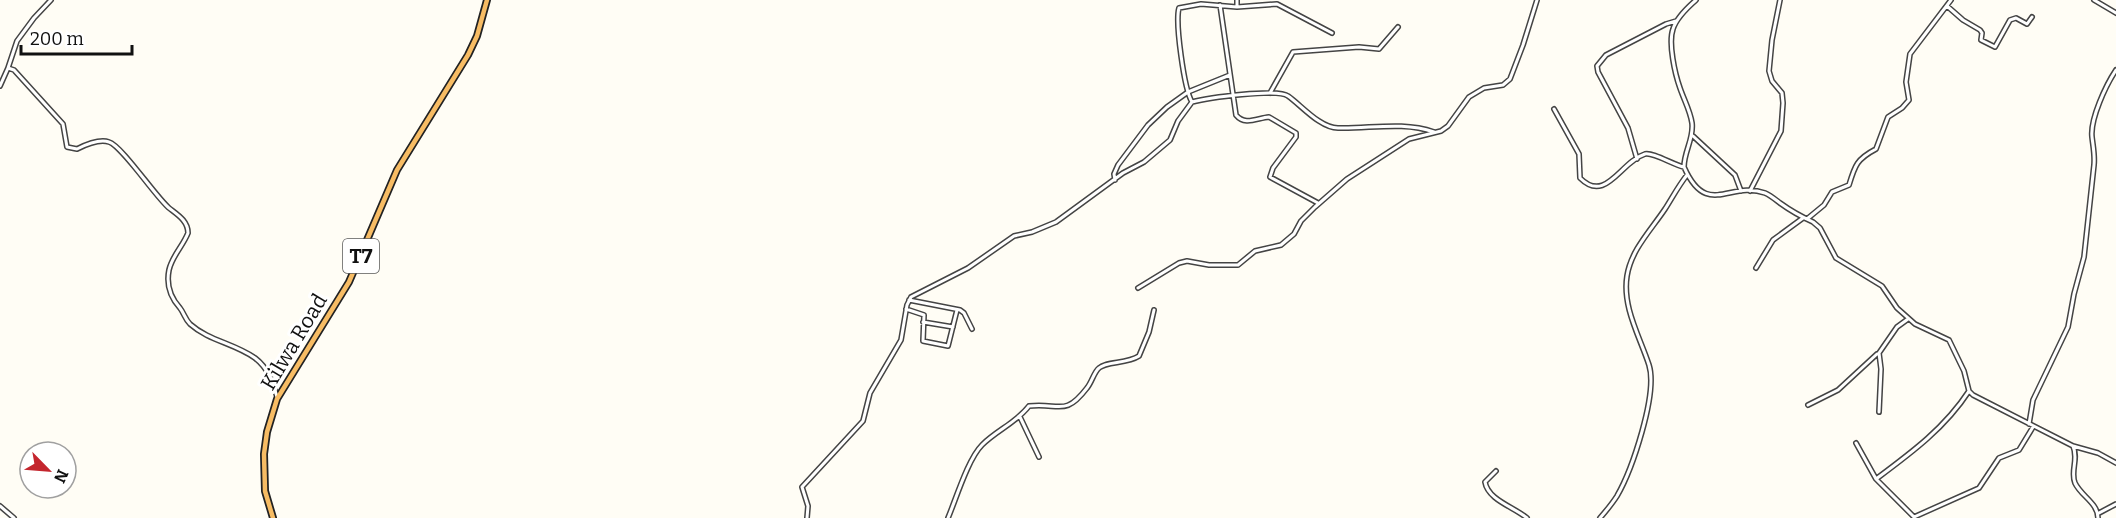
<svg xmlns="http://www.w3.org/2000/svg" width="2116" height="518" viewBox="0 0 2116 518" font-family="Bitter,serif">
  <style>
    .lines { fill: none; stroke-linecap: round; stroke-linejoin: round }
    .minor-casing { stroke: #444; stroke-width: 6 }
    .trunk-casing { stroke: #222; stroke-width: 8 }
    .minor { stroke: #fff; stroke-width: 3 }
    .trunk { stroke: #f7bc64; stroke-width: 4.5 }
    .labels { text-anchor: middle; stroke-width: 6; stroke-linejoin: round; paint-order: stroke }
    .shield { fill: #fff; stroke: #585858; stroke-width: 1.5 }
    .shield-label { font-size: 20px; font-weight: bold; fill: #111 }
    .street-label { font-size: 21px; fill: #111; stroke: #fff }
  </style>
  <rect width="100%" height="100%" fill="#fffdf5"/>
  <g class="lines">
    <g class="minor-casing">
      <path id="minor" d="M1696,0c-8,7 -20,19 -23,29 -5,14 2,45 7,59 4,12 10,22 12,35 2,16 -8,28 -8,44 23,52 46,13 81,26 5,2 11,7 15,10 11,8 22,14 33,19l7,6 16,30 46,28 15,22 18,16 34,16 15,31 5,20 4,4 100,51c6,13 -3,25 2,37 6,13 23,20 23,35
        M2094,0l22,13
        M1220,5l16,110c9,11 21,3 33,2l27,16v4l-23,31 -3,9 48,26
        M1947,6l16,14 17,10 2,3 -1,7 14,7 15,-27 6,-2 11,6 5,-7
        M1237,7v-7
        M8,68l9,-27 17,-23 17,-18
        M0,86l8,-18 6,2 49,54 4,23 10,2c8,-4 23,-10 32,-7 13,4 46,54 60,66 9,7 19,13 19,25 -5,13 -16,23 -19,37 -3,15 1,27 11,38 4,5 5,11 10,16 19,17 44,19 65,34 13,10 18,24 22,39
        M1270,93l23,-41 66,-5 20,2 19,-22
        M1192,102c-8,-13 -17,-80 -13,-94l22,-4 36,3 40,-3 55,29
        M1554,109l25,45 1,24c26,26 40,-16 65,-24 8,-2 29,11 39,13
        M1693,136l42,39 6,16
        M1637,159l-9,-31 -30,-56 -1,-6 9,-11 60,-31 10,-3
        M1115,180l-1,-6 4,-9 30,-40 19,-18 21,-15 42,-17
        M1750,191l31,-60 2,-28 -1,-10 -10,-12 -3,-10 3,-31 8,-40
        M1807,219l17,-14 8,-13 17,-7c6,-20 8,-26 27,-36l12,-32 14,-9 7,-8 -3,-18 4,-28 41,-54
        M1756,268l17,-28 30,-22
        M1138,288l41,-25 8,-2 22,4h29l17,-14 26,-6 13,-11 7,-13 14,-14 32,-28 62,-40 32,-8 7,-5 21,-29 15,-9 19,-3 7,-6 13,-34 14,-45
        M909,300l51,10 4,3 8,16
        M906,309l18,6 -1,26 25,5 9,-36
        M923,322l30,5
        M1808,405l30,-15 39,-36
        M1879,412l2,-43 -2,-16 18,-26 11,-8
        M1020,417l19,40
        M2029,424l4,-24 35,-73 6,-33 10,-37 10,-92c1,-10 -1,-19 -2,-28 -2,-18 14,-52 24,-67
        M1856,443l20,36 38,38 65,-29 20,-30 20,-8 14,-23
        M2073,446l25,7 18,10
        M1496,471l-11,11c3,18 29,25 42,36
        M1876,479c35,-26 69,-51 93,-88
        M0,506l14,12
        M2099,513l17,-9
        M807,518l1,-12 -6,-19 61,-66 7,-28 31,-53 6,-35 4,-8 57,-29 46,-32 18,-4 24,-10 67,-49 21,-11 26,-22 8,-19 14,-19c15,-4 86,-14 96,-6 13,9 32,32 50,32 32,1 64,-7 96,4
        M948,518c8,-19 20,-59 34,-73 15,-15 34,-22 47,-39 30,-4 35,12 58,-18 5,-6 7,-16 12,-20 7,-7 28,-4 40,-12l10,-24 5,-22
        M1600,518c6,-7 12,-14 17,-22 15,-26 41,-102 32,-131 -9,-28 -27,-58 -22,-89 4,-26 24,-46 38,-67 7,-11 14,-24 22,-34"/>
    </g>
    <g class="trunk-casing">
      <path id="trunk" d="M273,518l-8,-27 -1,-37 3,-22 10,-33 72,-117 48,-112 71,-115 9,-19 10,-36"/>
    </g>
    <use href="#minor" class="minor"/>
    <use href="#trunk" class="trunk"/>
  </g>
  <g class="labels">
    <rect class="shield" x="343" y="239" width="36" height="34" rx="4.5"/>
    <g class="shield-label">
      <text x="361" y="263">T7</text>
    </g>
    <g class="street-label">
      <text transform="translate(294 342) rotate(-59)" y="7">Kilwa Road</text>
    </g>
  </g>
  <g transform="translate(48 470) rotate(115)"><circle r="28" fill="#ffffff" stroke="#a0a0a0" stroke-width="1.5"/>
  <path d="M0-4.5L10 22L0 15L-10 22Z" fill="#c4262e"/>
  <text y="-9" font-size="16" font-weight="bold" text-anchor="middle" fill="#111111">N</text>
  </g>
  <path d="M21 45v9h111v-9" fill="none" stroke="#111111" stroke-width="3"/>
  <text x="30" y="45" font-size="18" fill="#111111" stroke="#ffffff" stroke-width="4.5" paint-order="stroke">200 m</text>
</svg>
